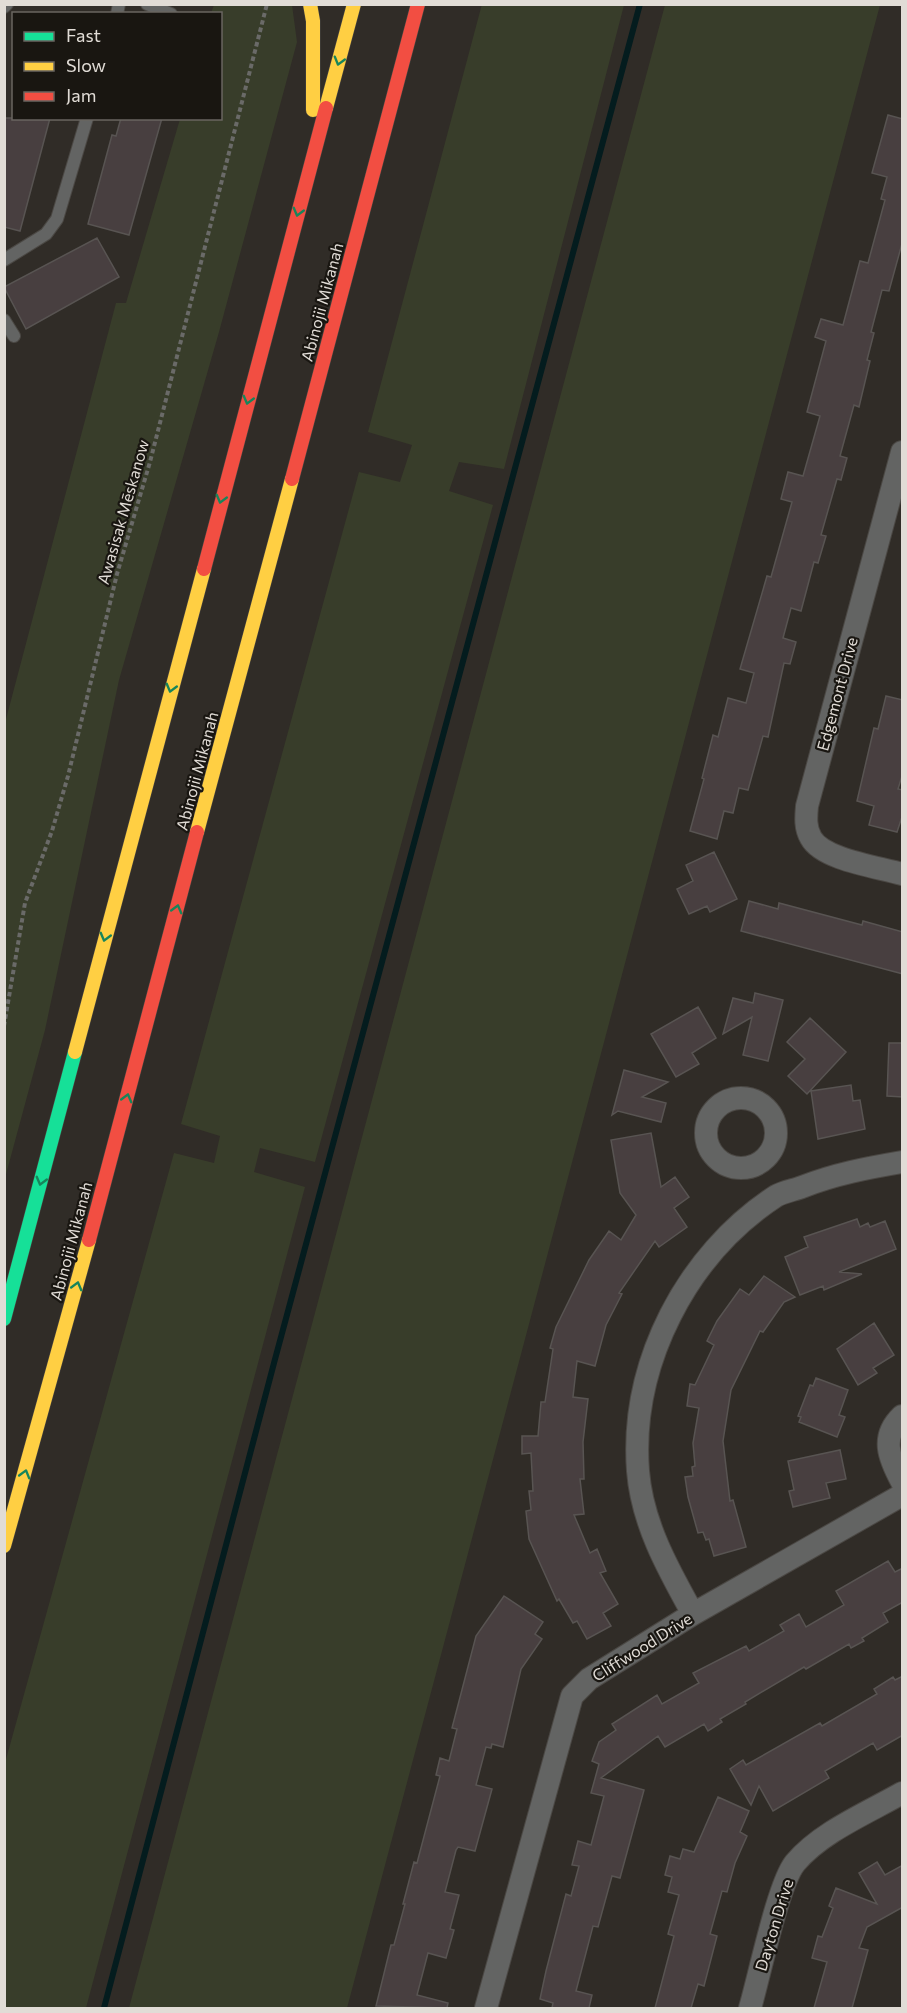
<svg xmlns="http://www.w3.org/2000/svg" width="907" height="2013" viewBox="0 0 907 2013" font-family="Commissioner,sans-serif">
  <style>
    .green { fill: #383d2a }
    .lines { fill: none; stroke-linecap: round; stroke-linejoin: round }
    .stream { stroke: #041c1e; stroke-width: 6 }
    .building { fill: #483f40; stroke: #585452; stroke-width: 1.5 }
    .lane-casing { stroke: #4b4844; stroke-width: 14 }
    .street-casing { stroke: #4b4844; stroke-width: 24 }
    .fast-casing { stroke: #4b4844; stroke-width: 15 }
    .slow-casing { stroke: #4b4844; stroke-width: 15 }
    .jam-casing { stroke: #4b4844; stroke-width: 15 }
    .path { stroke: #6a6a68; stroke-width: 4; stroke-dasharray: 4.5 3; stroke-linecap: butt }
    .lane { stroke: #636463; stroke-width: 12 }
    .street { stroke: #636463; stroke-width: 22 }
    .fast { stroke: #16e098; stroke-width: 14 }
    .slow { stroke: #ffcf43; stroke-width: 14 }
    .jam { stroke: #f24e42; stroke-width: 14 }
    .oneway { stroke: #17855b }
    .labels { text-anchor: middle; stroke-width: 4.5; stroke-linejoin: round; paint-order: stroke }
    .street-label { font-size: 16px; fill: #e1dcd6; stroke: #191611 }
  </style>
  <rect width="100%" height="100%" fill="#302c27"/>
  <path class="green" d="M482,4l142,1 -120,464 -45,-7 -10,29 44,14 -178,657 -55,-14 -6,24 51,15 -219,821h-81v-245l169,-610 40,10 6,-27 -39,-12 178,-652 41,10 12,-37 -44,-13z
    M214,5h78l5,37 -78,290 -100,348 -74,350 -40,148v-455l111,-420h10l54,-184 40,-1v-104l-9,-1z
    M665,5h215l-533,2003h-218z"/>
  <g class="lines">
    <path class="stream" d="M104,2008l170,-645 366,-1359"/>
  </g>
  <path class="building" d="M888,115l15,4v121l-14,51 -7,-1 -11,42 3,1 -7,27 3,1 -11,46 -5,-2 -14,51 7,2 -6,22 -4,-1 -16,56 5,1 -8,27 -4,-1 -13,49 -10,-3 -8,30 13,4 -6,22 -6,-1 -16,74 -5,-1 -15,54 -9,-2 -6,25 -9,-2 -7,28 -27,-8 14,-52 -2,-1 11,-43 5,2 10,-39 18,5 8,-30 -14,-4 27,-93 4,1 21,-75 -11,-3 7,-27 15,4 17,-60 -13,-4 19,-71 -11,-4 6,-18 22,6 17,-64 8,2 17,-63 -4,-1 6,-22 -15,-4z
    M4,118h46l-30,113 -16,-4z
    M121,118h41l-33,117 -41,-11 24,-89 4,1z
    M97,238l22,39 -93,52 -22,-42z
    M886,696l17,4v73l-5,16 5,1v24l-6,18 -28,-7 5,-19 -17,-5 17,-73 4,1z
    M714,852l23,47 -27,13 -3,-6 -18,8 -12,-25 16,-8 -7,-16z
    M749,901l29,8 1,-6 83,22 1,-4 40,11v42l-162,-43z
    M755,993l28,7 -15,61 -25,-6 9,-38 -29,17 10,-36 20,5z
    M698,1007l18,31 -24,15 7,11 -23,13 -25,-43z
    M810,1018l36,34 -39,42 -19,-18 17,-17 -18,-17z
    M889,1043h14v54l-16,-1z
    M624,1070l44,12 -26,15 24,6 -5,19 -43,-11 -6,4z
    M851,1085l2,16 7,-1 5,29 -47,10 -7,-48z
    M651,1133l10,54 14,-10 14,20 -15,11 13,19 -28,20 -4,-6 -36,52 3,1 -16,31 -11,41 -18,-5 -4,36 15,2 -5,43 1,37h-4l4,35 -10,1 16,38 7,-4 9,22 -6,2 18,31 -15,9 8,13 -24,13 -10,-18 -4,2 -14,-24 -2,2 -28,-62 -3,-28 5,-1 -2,-19h4l-2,-38 -9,1v-18h16l3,-34h4l8,-53 -3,-1 6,-21 33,-67 20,-29 12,9 15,-25 -16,-22 -9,-53z
    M857,1219l3,8 8,-4 2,4 15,-6 11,28 -57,23 23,2 -38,16 -1,-4 -23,9 -15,-38 23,-10 -4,-10z
    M764,1276l31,21 -11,5 -21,30 -3,-1 -29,59 -8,51 7,60 3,-1 13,47 -32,9 -5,-17 -3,1 -3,-8 -5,1 -10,-36 -3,-20 8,-1 -1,-9 3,-1 -2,-23 6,-35 -12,-2 3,-22 5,1 19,-40 -7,-4 10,-20 23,-32 9,6z
    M874,1323l20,32 -21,13 4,5 -19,12 -21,-36z
    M816,1378l32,12 -9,25 6,2 -8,20 -38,-15 2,-5 -3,-1 12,-31 3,1z
    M840,1450l6,29 -20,4 4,15 -37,9 -4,-16 5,-1 -6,-29z
    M888,1561l7,11 8,-4v34l-20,11 5,9 -26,16 2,3 -13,7 -2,-4 -43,25 -2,-2 -59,35 1,2 -26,15 2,3 -14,9 -4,-7 -39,23 -7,-11 -57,42 43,12 -24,88 -8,-2 -14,51 -5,-1 -17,65 16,4 -3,13h-37l1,-5 -13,-4 6,-28 20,-77 5,2 8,-30 -7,-1 6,-24 13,4 13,-49 -13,-3 8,-29 -7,-3 7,-19 17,-12 -4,-6 45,-29 5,9 37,-21 -6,-10 53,-27 3,5 35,-20 -4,-6 19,-11 7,13 38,-22 -8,-14z
    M504,1596l39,26 -8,12 7,5 -21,30 -18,78 -11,-3 -1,4 -5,-1 -10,38 16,4 -17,62 -17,-4 -2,3 -11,42 14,3 -9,34 4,1 -8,28 -18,-5 -11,42 31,8 -1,5 -71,-2 15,-61h3l11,-41h-2l11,-42 3,1 23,-87 -4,-1 4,-17 9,3 8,-32 -5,-1 24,-92z
    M903,1676v59l-26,15 -4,-7 -48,28 4,7 -56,33 -14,-25 -8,19 -21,-36 13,-9 3,5 74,-42 2,3 55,-32 -3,-5 19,-12 2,3z
    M718,1797l31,14 -9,21 7,4 -12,27 -8,29 -5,-1 -12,43 7,2 -13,50 -6,-2 -7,24h-36l19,-72 -6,-2 11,-39 -11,-3 4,-15 -7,-2 5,-19 10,3 3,-10 11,3z
    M877,1862l8,13 18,-10v42l-36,20 -8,21 9,2 -16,58h-38l13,-46 -15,-4 6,-22 4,1 11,-29 -4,-2 7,-18 41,16 -18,-31z"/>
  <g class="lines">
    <g class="lane-casing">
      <path id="lane" d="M147,4l24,10
        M4,7l3,-3
        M117,14l2,-10
        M4,260l42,-26 11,-15 30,-101
        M4,320l10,16"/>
    </g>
    <g class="street-casing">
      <path id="street" d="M902,452l-95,354c-1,11 -2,22 4,32 12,22 68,29 91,36
        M706 1133a35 35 0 1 1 70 0a35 35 0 1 1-70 0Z
        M902,1416c-22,21 -13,42 0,66
        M693,1614c-25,-45 -51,-91 -55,-143 -8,-107 48,-216 138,-275 7,-4 18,-6 26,-9 33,-13 65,-19 100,-25
        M486,2008l86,-312 17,-17 104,-65 209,-119
        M750,2008c9,-30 28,-124 45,-145 26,-31 72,-50 107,-70"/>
    </g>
    <g class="fast-casing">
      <path id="fast" d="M4,1319l71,-267"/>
    </g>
    <g class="slow-casing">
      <path id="slow" d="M310,4l3,17v89
        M326,108l28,-104
        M197,832l95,-353
        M75,1052l129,-483
        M4,1546l85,-306"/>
    </g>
    <g class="jam-casing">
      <path id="jam" d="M292,479l126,-475
        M204,569l122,-461
        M89,1240l108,-408"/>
    </g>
    <path class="path" d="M4,1026l21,-123 27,-72 16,-55 49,-202 33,-112 117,-458"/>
    <use href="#lane" class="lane"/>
    <use href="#street" class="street"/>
    <use href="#fast" class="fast"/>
    <use href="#slow" class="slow"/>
    <use href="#jam" class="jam"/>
  </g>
  <defs><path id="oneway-chevron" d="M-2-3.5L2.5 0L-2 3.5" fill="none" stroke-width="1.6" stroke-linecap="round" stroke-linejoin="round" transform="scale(1.5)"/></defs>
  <g class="oneway">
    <use href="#oneway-chevron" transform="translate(339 61) rotate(106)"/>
    <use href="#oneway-chevron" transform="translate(298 212) rotate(105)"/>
    <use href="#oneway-chevron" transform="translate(248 400) rotate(105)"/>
    <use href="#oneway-chevron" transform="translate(221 499) rotate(105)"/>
    <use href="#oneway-chevron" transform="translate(171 688) rotate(105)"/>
    <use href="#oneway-chevron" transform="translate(177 909) rotate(-75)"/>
    <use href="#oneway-chevron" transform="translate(105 937) rotate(105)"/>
    <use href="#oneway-chevron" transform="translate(127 1098) rotate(-75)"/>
    <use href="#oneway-chevron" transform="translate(41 1181) rotate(105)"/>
    <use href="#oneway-chevron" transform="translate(77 1286) rotate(-75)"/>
    <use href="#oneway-chevron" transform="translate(25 1474) rotate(-74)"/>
  </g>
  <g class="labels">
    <g class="street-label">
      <text transform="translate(322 302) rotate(-75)" y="6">Abinojii Mikanah</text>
      <text transform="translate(123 512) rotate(-74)" y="6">Awasisak Mēskanow</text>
      <text transform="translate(837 694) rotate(-75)" y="6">Edgemont Drive</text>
      <text transform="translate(197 771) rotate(-75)" y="6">Abinojii Mikanah</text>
      <text transform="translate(71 1241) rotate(-75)" y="6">Abinojii Mikanah</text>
      <text transform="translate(642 1647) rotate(-32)" y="6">Cliffwood Drive</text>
      <text transform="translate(774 1925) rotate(-73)" y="6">Dayton Drive</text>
    </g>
  </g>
  <rect width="907" height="2013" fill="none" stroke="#e1dcd6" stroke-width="12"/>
  <rect x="12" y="12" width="210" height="108" fill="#191611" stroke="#696560" stroke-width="1.5"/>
  <rect x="24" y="32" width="30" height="9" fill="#16e098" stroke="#696560" stroke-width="1.5"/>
  <text x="66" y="42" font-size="18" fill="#e1dcd6">Fast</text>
  <rect x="24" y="62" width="30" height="9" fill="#ffcf43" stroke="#696560" stroke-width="1.5"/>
  <text x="66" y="72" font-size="18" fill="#e1dcd6">Slow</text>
  <rect x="24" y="92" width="30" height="9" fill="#f24e42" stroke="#696560" stroke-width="1.5"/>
  <text x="66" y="102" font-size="18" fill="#e1dcd6">Jam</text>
</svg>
